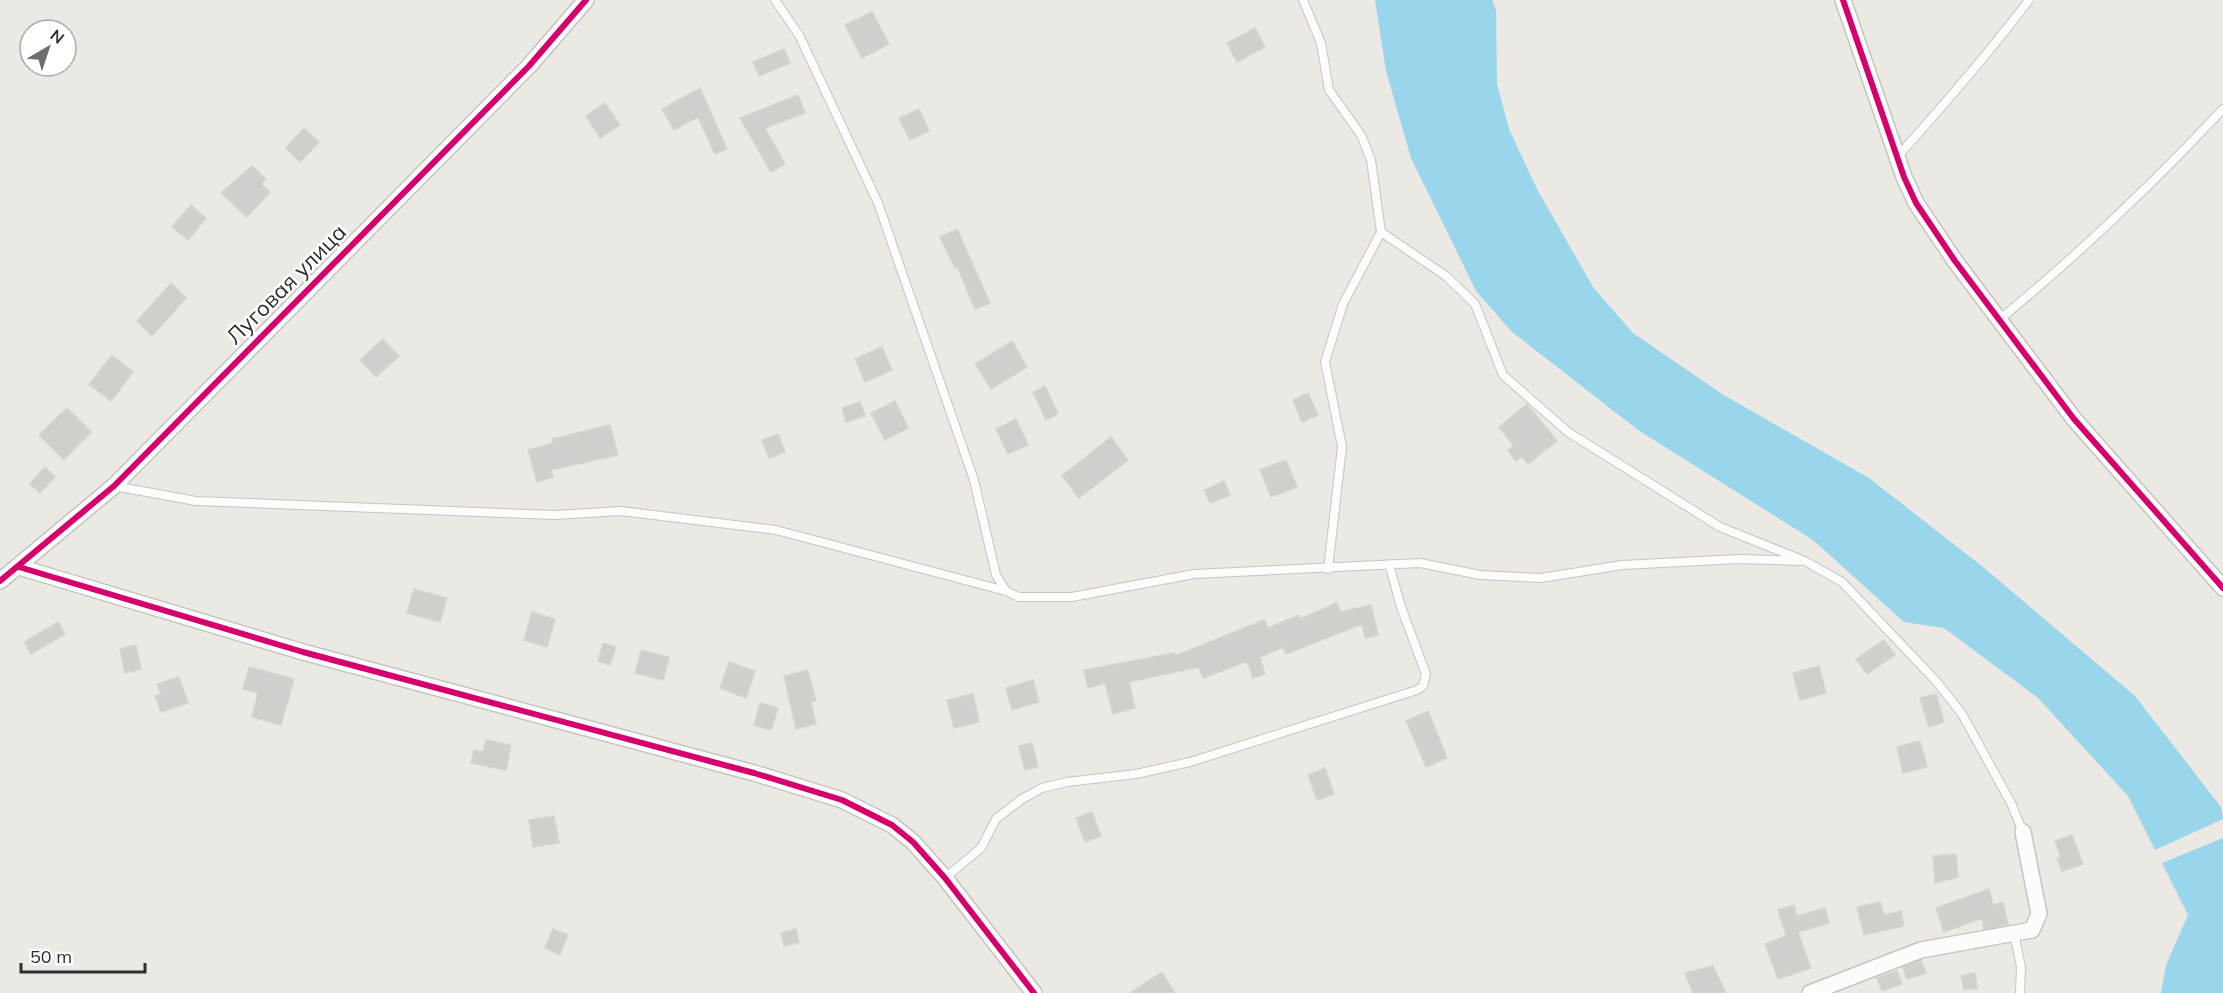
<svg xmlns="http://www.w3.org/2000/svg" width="2223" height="993" viewBox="0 0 2223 993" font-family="Mulish,sans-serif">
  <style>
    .water { fill: #99d6ec }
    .building { fill: #d1cecb; stroke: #d7d4d0; stroke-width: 1.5 }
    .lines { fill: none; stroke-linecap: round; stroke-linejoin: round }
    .service-casing { stroke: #c5c4c5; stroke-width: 10 }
    .minor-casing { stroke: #c5c4c5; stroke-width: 18 }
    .service { stroke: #fcfcfb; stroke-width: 8 }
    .minor { stroke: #fcfcfb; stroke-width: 15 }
    .cycleway-casing { stroke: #fff; stroke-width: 10 }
    .cycleway { stroke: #d6006c; stroke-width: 6 }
    .labels { text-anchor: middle; stroke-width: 5; stroke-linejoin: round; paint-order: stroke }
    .street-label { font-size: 22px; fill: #2e2e2e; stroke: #fff }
  </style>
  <rect width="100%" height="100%" fill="#ece8e4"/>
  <path class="water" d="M1375,0h117l4,10 1,74 12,45 28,60 56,98 40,46 89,61 147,84 114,89 152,129 86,111 2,12 -68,31 -27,-54 -90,-98 -94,-70 -40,-6 -91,-82 -175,-110 -127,-99 -35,-40 -65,-133 -25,-87z
    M2223,838v155h-62l5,-28 22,-50 -26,-52z"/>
  <path class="building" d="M872,12l17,32 -27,14 -17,-33z
    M1255,28l10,19 -28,15 -10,-19z
    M784,49l6,14 -31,13 -6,-14z
    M700,88l27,61 -12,5 -17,-37 -24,13 -12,-21z
    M798,95l7,18 -40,15 20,36 -14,8 -31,-54z
    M605,103l15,22 -20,13 -14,-22z
    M919,109l10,22 -19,9 -11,-22z
    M304,128l15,14 -19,20 -14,-14z
    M252,166l14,13 -5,5 9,8 -23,25 -26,-24z
    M191,205l15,13 -18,22 -16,-13z
    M957,229l33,74 -15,6 -18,-43 -2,2 -15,-31z
    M171,283l15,15 -34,38 -15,-15z
    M383,339l16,17 -23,21 -16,-17z
    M1012,341l15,26 -36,22 -16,-25z
    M882,347l10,23 -27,12 -10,-23z
    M112,355l21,17 -22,29 -22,-17z
    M1045,386l13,28 -12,6 -13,-28z
    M1308,393l10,22 -16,7 -9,-22z
    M895,401l13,27 -23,12 -14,-27z
    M860,402l5,14 -19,6 -4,-14z
    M1527,404l30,37 -29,23 -6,-7 -6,4 -8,-11 6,-4 -15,-19z
    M67,408l24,24 -27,28 -25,-25z
    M1016,419l12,26 -20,9 -12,-25z
    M610,425l8,30 -67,15 2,7 -16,5 -9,-32 25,-7 -1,-4z
    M778,434l7,18 -16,6 -7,-18z
    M1111,437l17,23 -49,38 -17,-22z
    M1286,460l11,27 -26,10 -11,-27z
    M45,467l10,10 -15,16 -10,-9z
    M1224,481l6,14 -20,8 -6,-13z
    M414,589l33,9 -7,24 -33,-9z
    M1337,603l4,9 30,-7 7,30 -13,3 -3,-14 -76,30 -3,-7 -23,10 5,17 -12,4 -5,-15 -3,-1 -42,16 -4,-11 -70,15 6,26 -22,6 -8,-31 -17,5 -4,-18 91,-17v3l89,-36 4,8 31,-13 1,4z
    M532,612l23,7 -8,28 -23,-7z
    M58,622l7,12 -34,20 -7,-12z
    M1884,640l11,15 -28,19 -11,-15z
    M603,643l13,4 -6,18 -12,-4z
    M136,645l5,24 -16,4 -5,-24z
    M641,650l28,7 -6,23 -28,-7z
    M729,662l26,9 -9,27 -26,-10z
    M1819,666l7,27 -26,7 -7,-27z
    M249,667l45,12 -13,46 -29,-8 6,-24 -15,-4z
    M808,670l8,31 -5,1 5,22 -20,5 -12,-53z
    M179,677l9,26 -27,9 -6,-16 6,-2 -4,-10z
    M1033,680l6,22 -27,8 -6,-22z
    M973,694l6,28 -25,6 -7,-28z
    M1936,694l8,28 -15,5 -9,-29z
    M760,703l18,5 -7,22 -17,-5z
    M1428,711l19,47 -21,9 -20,-46z
    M486,740l25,5 -5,25 -35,-7 3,-13 9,2z
    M1920,741l7,26 -24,6 -6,-26z
    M1032,743l6,24 -13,3 -6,-24z
    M1325,768l9,26 -17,6 -9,-25z
    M1092,812l9,24 -16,6 -9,-24z
    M554,816l5,27 -26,4 -4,-27z
    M2072,835l11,29 -21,7 -5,-13 4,-1 -6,-16z
    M1956,854l2,23 -23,6 -2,-27z
    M1989,889l4,16 10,-3 5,22 -24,5 -2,-11 -38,14 -8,-24z
    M1880,902l4,13 17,-4 3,15 -40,9 -7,-28z
    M1794,905l3,11 28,-8 4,15 -31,9 13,36 -33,11 -13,-35 21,-8 -8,-26z
    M553,929l15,6 -8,20 -15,-7z
    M796,929l3,14 -15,3 -3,-13z
    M1921,960l5,13 -19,6 -4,-12z
    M1713,966l13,27h-33l-8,-20z
    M1897,971l5,13 -20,7 -5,-13z
    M1162,972l13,21h-45z
    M1975,973l2,15 -13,2 -3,-14z"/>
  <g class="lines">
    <g class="service-casing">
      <path id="service" d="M775,0l24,35 79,168 96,277 22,95 10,16
        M1303,0l18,43 8,47 32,45 10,25 10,72 65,44 29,28 28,71 65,57 152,95 80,32
        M1897,157c46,-51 91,-103 132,-157
        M1999,320c79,-65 154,-136 224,-211
        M114,486l82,15 359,14 66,-4 155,19 230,61 13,6h53l122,-23 226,-11 60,12 61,3 81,-13 117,-6 66,2 37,21 94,99 26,33 49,89 12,29
        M1328,569l14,-122 -17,-85 18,-58 38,-72
        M945,878l36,-30 15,-29 26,-20 20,-11 25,-6 69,-8 54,-12 227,-72 6,-4 3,-12 -25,-67 -12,-43
        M2014,933l7,34 -1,26"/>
    </g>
    <g class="minor-casing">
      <path id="minor" d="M1843,0l61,177 12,26 39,58 119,158 149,169
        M19,567l284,85 451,121 88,27 50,25 21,17 32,36 89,115
        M0,581l114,-95 415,-420 57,-66
        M1810,993l111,-43 111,-20 7,-16 -16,-82"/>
    </g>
    <use href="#service" class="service"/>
    <use href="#minor" class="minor"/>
    <g class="cycleway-casing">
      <path id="cycleway" d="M1843,0l61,177 12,26 39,58 119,158 149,169
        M19,567l284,85 451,121 88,27 50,25 21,17 32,36 89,115
        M0,581l114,-95 415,-420 57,-66"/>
    </g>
    <use href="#cycleway" class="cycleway"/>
  </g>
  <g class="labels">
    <g class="street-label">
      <text transform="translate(286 284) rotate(-45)" y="8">Луговая улица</text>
    </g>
  </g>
  <g transform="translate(48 48) rotate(39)"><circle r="28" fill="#ffffff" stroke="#ababab" stroke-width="1.5"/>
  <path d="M0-4.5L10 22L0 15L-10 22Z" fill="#706f6e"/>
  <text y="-9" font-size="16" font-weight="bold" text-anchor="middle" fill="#2e2e2e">N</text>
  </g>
  <path d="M21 963v9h124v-9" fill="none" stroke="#2e2e2e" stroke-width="3"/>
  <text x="30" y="963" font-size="18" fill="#2e2e2e" stroke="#ffffff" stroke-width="4.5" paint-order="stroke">50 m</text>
</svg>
